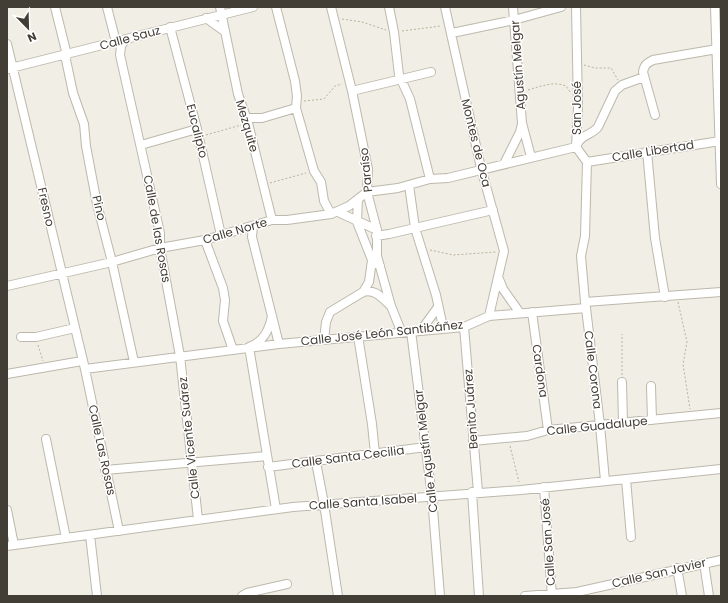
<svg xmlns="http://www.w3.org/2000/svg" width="728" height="603" viewBox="0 0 728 603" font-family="Poppins,sans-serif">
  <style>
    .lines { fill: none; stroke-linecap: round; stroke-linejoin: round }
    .minor-casing { stroke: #beb8ac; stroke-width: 10 }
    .path { stroke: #bcb19b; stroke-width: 1; stroke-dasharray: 2 2; stroke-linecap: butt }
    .minor { stroke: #fff; stroke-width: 8 }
    .labels { text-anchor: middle; stroke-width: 3; stroke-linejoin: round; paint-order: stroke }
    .street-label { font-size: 12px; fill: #433e35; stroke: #fff }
  </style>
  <rect width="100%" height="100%" fill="#f1eee5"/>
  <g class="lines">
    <g class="minor-casing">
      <path id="minor" d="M55,7l12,48
        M107,7l9,35
        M220,7l18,87 10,29 24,97
        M276,7l19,74 2,15 -1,12 18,63 7,11 3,19 7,13
        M331,7l21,84 16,78 -1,23 10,38v26l14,50 10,25
        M389,7l5,25 5,43 11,24 20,80
        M445,7l36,161 23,83 -15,65
        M513,7l9,116 9,34
        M576,7l2,100 -2,40 11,15 -2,74 -4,20 4,46
        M715,7l6,177
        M206,18l18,13
        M170,27l27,102 24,106
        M452,33l62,-13 47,-13
        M125,40l-4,6 -1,9 40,178v15l20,108 18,163
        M7,44l78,325 34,162
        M65,55l8,38 11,31 2,22 11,58 15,58 22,100
        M7,69l246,-62
        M352,91l79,-19
        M655,115l-12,-43c1,-7 4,-9 10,-12l64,-11
        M246,118h16l34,-10
        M141,145l56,-16
        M577,145c3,-10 15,-10 21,-18l17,-36 7,-6 22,-8
        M647,151l8,87 10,59
        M587,162l133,-21
        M504,164l16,-32 2,-8
        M409,185l6,43 21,67 7,32
        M358,199l-1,23 15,38 8,6
        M338,212l39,18
        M253,226l-1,11 27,107
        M376,236l13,-2 104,-24
        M205,240l18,48 2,12 -2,21 10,29
        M499,279l4,10 17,24
        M7,286l105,-24 48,-14 45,-8 67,-20h15l44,-6 18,-8 18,-14 31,-4 32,-9 18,-1 128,-31
        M363,292l6,-10 3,-22
        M586,308l14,117 5,56
        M532,312l16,118
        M272,316c-3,15 -9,26 -23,31l27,162
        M464,327l14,165
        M422,329l16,-22
        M411,331l21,166 8,99
        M358,336l14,88 3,30
        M21,337h15l39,-9
        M324,340l2,-18 4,-10 33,-20c12,-4 20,7 28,14
        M85,369l194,-25 185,-17 25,-11 97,-8 -1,-6 136,-10
        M7,374l75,-13
        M622,382l1,41
        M651,386l1,34
        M46,439l20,99
        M473,441l54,-5 21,-6 173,-17
        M316,462l8,42 14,92
        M268,467l158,-20
        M105,470l162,-14
        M626,479l5,58
        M544,487l8,109
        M472,492l7,104
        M7,510l7,35
        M90,535l7,61
        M7,546l286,-39 228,-17 200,-21
        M704,563l5,33
        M677,568l5,28
        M242,596l5,-3 40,-9
        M525,596l52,-4 144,-32"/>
    </g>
    <path class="path" d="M342,19l20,3 24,8
      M402,31l39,-5
      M584,65l11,3h16l7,12
      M528,90c14,-4 25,-9 38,-4l4,6
      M304,101l20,-2 11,-13 7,-2
      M206,135l35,-10
      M270,183l36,-10
      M430,250l23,5 43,-3
      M678,302l9,40 -4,22 7,45
      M38,345l5,16
      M622,375v-41
      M510,446l9,36"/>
    <use href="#minor" class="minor"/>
  </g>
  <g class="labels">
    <g class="street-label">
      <text transform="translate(130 38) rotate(-15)" y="4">Calle Sauz</text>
      <text transform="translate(518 65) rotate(-94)" y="4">Agustín Melgar</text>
      <text transform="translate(577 108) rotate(-90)" y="4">San José</text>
      <text transform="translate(247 126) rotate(74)" y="4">Mezquite</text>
      <text transform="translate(197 131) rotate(76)" y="4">Eucalipto</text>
      <text transform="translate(476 143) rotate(76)" y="4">Montes de Oca</text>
      <text transform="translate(653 151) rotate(-9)" y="4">Calle Libertad</text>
      <text transform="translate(366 170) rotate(-96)" y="4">Paraíso</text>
      <text transform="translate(46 207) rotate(77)" y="4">Fresno</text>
      <text transform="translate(99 208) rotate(77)" y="4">Pino</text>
      <text transform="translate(157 229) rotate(80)" y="4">Calle de las Rosas</text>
      <text transform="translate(235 231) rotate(-16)" y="4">Calle Norte</text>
      <text transform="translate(382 333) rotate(-6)" y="4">Calle José León Santibáñez</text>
      <text transform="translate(593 370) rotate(83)" y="4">Calle Corona</text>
      <text transform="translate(540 371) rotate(82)" y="4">Cardona</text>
      <text transform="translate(471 409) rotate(-94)" y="4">Benito Juárez</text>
      <text transform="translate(597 426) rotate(-6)" y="4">Calle Guadalupe</text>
      <text transform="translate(189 438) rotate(-96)" y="4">Calle Vicente Suárez</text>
      <text transform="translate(102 450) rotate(78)" y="4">Calle Las Rosas</text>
      <text transform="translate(426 451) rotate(-97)" y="4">Calle Agustín Melgar</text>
      <text transform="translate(348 457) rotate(-7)" y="4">Calle Santa Cecilia</text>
      <text transform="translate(363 502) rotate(-4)" y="4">Calle Santa Isabel</text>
      <text transform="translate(548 542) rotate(-94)" y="4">Calle San José</text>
      <text transform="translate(659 573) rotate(-13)" y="4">Calle San Javier</text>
    </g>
  </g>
  <rect width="728" height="603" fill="none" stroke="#433e35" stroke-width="16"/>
  <g transform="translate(28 28) rotate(157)" stroke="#ffffff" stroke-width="3" paint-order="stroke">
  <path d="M0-3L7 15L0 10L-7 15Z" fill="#433e35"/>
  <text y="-6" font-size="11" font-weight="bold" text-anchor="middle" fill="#433e35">N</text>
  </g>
</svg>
